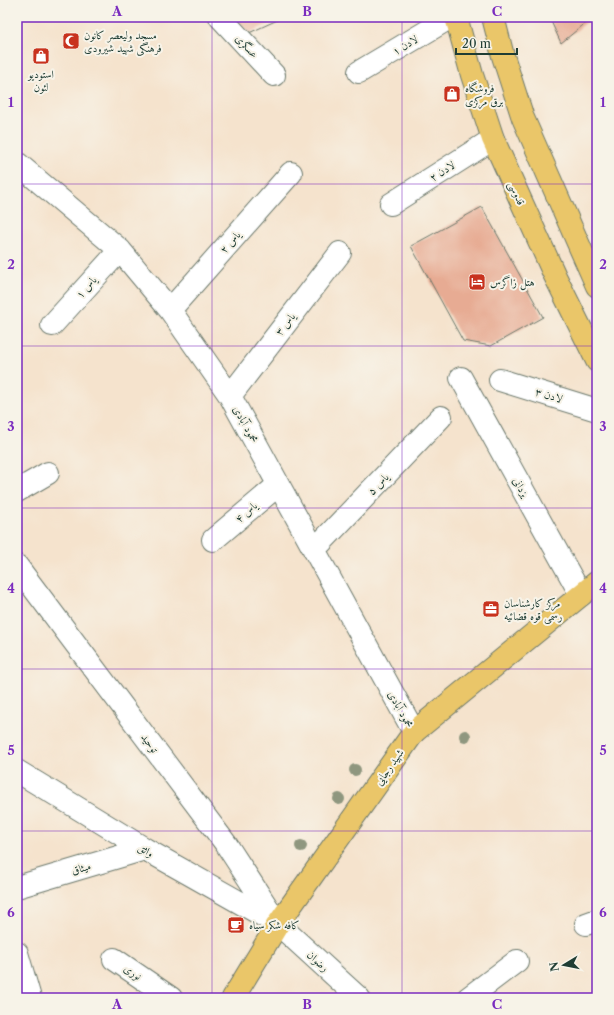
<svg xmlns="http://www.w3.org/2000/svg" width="614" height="1015" viewBox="0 0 614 1015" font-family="'Libre Caslon Text',Amiri,serif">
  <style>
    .building { fill: #e7ab93 }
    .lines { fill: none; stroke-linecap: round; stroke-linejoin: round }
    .minor-casing { stroke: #6a776a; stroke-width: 24 }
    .major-casing { stroke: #6a776a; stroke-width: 24 }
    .minor { stroke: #fff; stroke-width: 22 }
    .major { stroke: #eac669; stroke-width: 22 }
    .tree { fill: #8f977f }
    .grid { fill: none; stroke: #7b2cbf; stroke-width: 1; stroke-opacity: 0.55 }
    .labels { text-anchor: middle; stroke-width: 4; stroke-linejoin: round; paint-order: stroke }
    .poi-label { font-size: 11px; fill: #1f3d34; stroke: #f7f3e8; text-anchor: start }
    .street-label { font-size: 11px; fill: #1f3d34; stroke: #f7f3e8 }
    .neatline { fill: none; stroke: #7b2cbf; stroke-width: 1.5 }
    .grid-label { font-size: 13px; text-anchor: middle; font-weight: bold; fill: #7b2cbf }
  </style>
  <rect width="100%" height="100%" fill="#f7f3e8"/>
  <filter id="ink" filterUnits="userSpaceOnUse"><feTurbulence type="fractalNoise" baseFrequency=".025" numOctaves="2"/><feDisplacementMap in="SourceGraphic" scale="8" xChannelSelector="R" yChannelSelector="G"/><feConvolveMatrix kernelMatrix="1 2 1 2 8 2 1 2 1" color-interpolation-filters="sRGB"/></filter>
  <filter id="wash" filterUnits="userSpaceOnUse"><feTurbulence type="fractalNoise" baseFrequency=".012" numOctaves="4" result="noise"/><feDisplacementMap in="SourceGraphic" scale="16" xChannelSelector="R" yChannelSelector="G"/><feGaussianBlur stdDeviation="0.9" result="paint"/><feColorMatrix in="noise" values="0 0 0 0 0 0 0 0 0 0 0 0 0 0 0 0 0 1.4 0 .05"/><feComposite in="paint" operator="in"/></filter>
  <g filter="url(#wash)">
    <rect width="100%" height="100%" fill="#f5e3cd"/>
    <g id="blocks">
      <path class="building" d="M234,17h50l-35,16z
        M549,17h44l-32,26z
        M482,207l61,110 -52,29 -28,-5 -52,-95z"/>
    </g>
  </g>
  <g filter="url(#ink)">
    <use href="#blocks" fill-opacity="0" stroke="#6a776a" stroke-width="1"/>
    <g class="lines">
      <g class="minor-casing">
        <path id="minor" d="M220,17l54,58
          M359,72l92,-55
          M17,163l103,87 50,60 60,86 184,336
          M391,204l102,-65
          M170,310l121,-137
          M52,325l68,-75
          M461,378l120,217
          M500,380l97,30
          M230,396l110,-143
          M17,491l31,-18
          M213,540l65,-55
          M314,550l127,-133
          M17,566l209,278 52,80
          M17,771l128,78 133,75 81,74
          M17,887l128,-38
          M586,924l11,-4
          M17,953l13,45
          M114,959l57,39
          M468,998l49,-37"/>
      </g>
      <g class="major-casing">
        <path id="major" d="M456,17l16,58 21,64 62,137 42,85
          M493,17l10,39 20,62 74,168
          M233,998l45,-74 136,-192 183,-150"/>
      </g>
      <use href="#minor" class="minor"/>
      <use href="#major" class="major"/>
    </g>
    <g class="tree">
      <circle cx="465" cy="736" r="6"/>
      <circle cx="355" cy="770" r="6"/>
      <circle cx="339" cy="799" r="6"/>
      <circle cx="301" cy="846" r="6"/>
    </g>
  </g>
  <path class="grid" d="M212,17v981M402,17v981M17,184h580M17,346h580M17,508h580M17,669h580M17,831h580"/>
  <defs>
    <g id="mosque-square" transform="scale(0.9)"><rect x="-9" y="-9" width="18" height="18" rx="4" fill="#c8321e" stroke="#f7f3e8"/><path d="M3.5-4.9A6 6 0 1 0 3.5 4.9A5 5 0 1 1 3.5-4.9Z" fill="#fff"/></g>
    <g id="shop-square" transform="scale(0.9)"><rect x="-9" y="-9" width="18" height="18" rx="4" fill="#c8321e" stroke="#f7f3e8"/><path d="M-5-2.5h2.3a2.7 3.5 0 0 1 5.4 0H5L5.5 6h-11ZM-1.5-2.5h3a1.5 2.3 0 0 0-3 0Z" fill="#fff"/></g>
    <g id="hotel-square" transform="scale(0.9)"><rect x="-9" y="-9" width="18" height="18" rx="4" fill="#c8321e" stroke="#f7f3e8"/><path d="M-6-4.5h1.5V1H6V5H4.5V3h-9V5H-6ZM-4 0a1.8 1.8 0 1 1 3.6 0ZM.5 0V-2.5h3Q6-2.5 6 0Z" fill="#fff"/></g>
    <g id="office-square" transform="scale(0.9)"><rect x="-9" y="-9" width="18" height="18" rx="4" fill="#c8321e" stroke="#f7f3e8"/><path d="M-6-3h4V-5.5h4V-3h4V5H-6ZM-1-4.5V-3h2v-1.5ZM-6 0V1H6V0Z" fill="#fff"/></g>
    <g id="cafe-square" transform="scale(0.9)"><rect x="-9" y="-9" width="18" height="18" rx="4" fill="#c8321e" stroke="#f7f3e8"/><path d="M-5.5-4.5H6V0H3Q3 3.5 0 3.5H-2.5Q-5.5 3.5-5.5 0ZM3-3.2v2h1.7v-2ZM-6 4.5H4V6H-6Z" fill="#fff"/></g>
  </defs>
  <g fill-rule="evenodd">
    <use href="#mosque-square" x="71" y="41"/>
    <use href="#shop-square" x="41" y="56"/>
    <use href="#shop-square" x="452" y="94"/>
    <use href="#hotel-square" x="477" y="282"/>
    <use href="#office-square" x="491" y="609"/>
    <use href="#cafe-square" x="236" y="925"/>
  </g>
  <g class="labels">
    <g class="poi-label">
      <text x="84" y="39">مسجد ولیعصر کانون<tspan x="84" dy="13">فرهنگی شهید شیرودی</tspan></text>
      <text x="41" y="78" text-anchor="middle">استوديو<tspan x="41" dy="13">لئون</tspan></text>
      <text x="465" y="92">فروشگاه<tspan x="465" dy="13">برق مرکزی</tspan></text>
      <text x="490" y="286">هتل زاگرس</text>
      <text x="504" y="607">مرکز کارشناسان<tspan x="504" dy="13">رسمی قوه قضائیه</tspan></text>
      <text x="249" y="929">کافه شکر سیاه</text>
    </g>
    <g class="street-label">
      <text transform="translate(405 45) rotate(-31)" y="4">لادن ۱</text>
      <text transform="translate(247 46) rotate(47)" y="4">عسگری</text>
      <text transform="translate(442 171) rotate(-32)" y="4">لادن ۲</text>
      <text transform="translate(517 193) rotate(66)" y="4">قدوسی</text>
      <text transform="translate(230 242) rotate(-49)" y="4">یاس ۲</text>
      <text transform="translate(86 287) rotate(-48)" y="4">یاس ۱</text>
      <text transform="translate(285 324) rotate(-52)" y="4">یاس ۳</text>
      <text transform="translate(549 395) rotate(17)" y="4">لادن ۳</text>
      <text transform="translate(246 424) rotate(61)" y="4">محمود آبادی</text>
      <text transform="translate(378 484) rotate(-46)" y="4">یاس ۵</text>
      <text transform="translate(521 487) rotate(61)" y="4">یزدانی</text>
      <text transform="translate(246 512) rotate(-41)" y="4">یاس ۴</text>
      <text transform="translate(401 709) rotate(61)" y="4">محمود آبادی</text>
      <text transform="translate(150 743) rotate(53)" y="4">توحید</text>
      <text transform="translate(389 767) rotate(-55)" y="4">شهید رجایی</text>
      <text transform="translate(146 850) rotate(30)" y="4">واثق</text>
      <text transform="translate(81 868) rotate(-16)" y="4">میثاق</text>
      <text transform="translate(318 961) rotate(42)" y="4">رضوان</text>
      <text transform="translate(133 972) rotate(34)" y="4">نوری</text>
    </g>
  </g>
  <rect width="614" height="1015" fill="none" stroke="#f7f3e8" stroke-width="44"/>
  <g transform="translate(564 965) rotate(260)" stroke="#f7f3e8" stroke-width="3" paint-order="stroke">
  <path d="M0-3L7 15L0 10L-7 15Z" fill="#1f3d34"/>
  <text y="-6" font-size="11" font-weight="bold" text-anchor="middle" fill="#1f3d34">N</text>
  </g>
  <path d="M456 48v6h61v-6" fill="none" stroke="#1f3d34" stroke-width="2"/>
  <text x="462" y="48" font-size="12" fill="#1f3d34" stroke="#f7f3e8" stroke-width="3" paint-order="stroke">20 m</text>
  <rect x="22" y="22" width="570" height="971" class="neatline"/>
  <g class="grid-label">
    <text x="117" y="16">A</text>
    <text x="307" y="16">B</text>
    <text x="497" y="16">C</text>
    <text x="11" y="107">1</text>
    <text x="603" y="107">1</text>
    <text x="11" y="269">2</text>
    <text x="603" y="269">2</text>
    <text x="11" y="431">3</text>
    <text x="603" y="431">3</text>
    <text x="11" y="593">4</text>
    <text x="603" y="593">4</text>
    <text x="11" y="755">5</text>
    <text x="603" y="755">5</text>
    <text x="11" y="917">6</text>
    <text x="603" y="917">6</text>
    <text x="117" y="1009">A</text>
    <text x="307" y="1009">B</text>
    <text x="497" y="1009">C</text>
  </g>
</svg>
